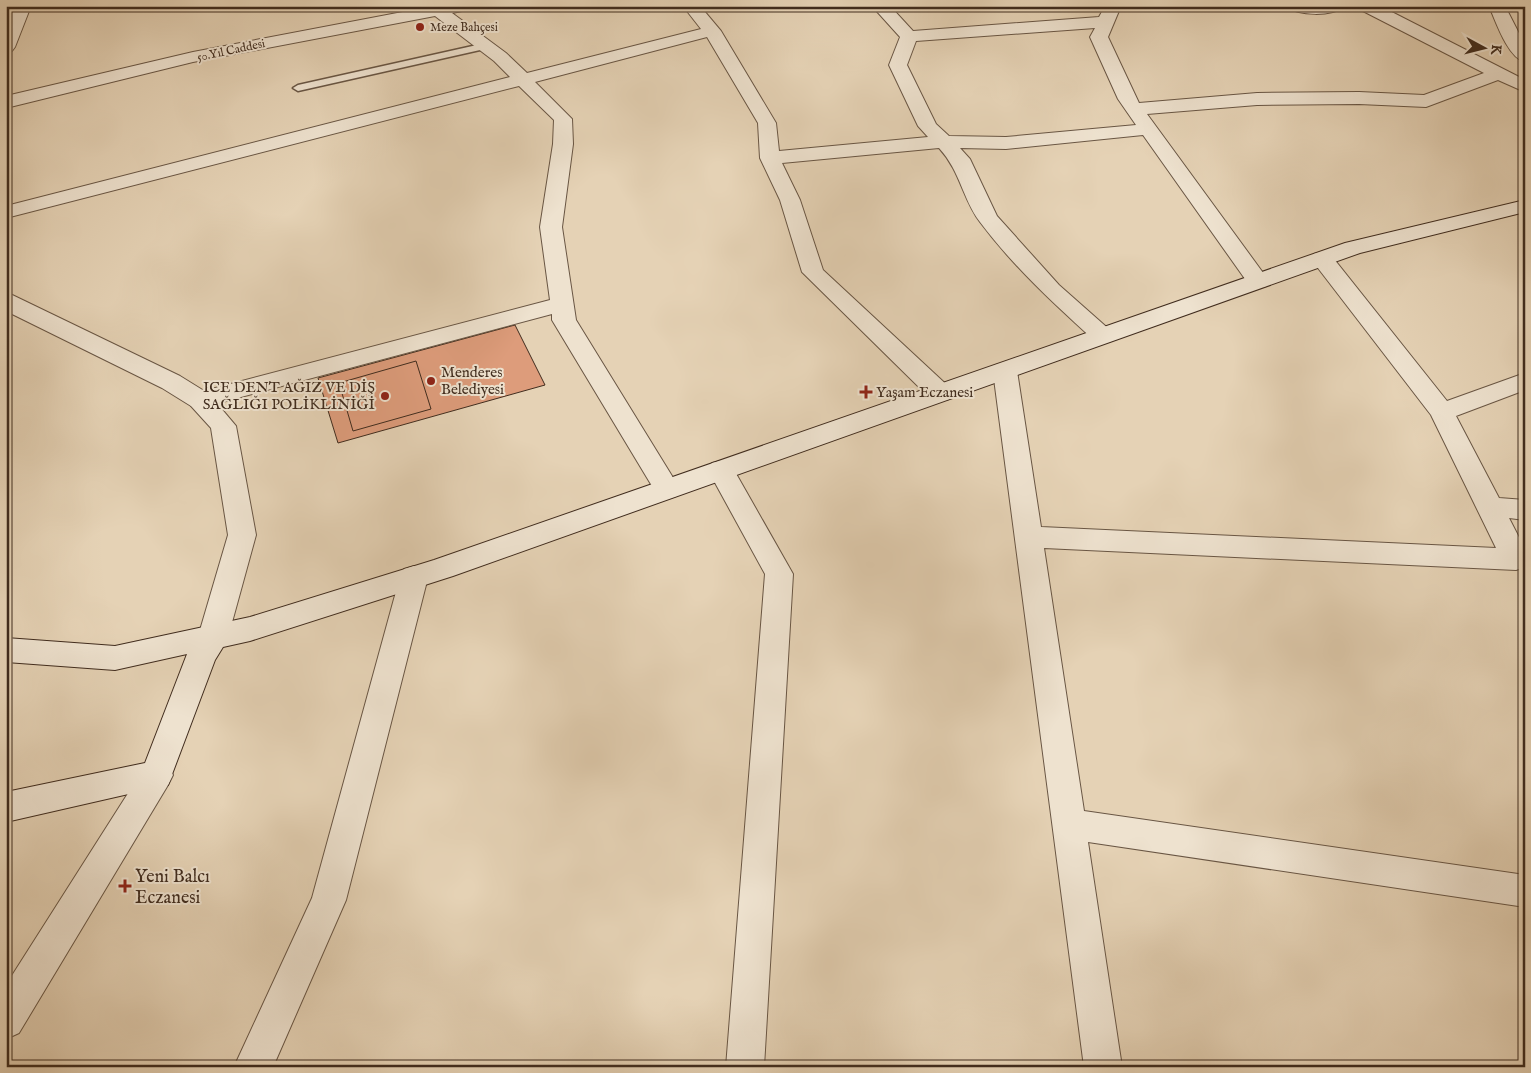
<svg xmlns="http://www.w3.org/2000/svg" width="1531" height="1073" viewBox="0 0 1531 1073" font-family="'IM FELL English',serif">
  <style>
    .building { fill: #dd9c7b; stroke: #402c1e }
    .lines { fill: none; stroke-linecap: round; stroke-linejoin: round }
    .service-casing { stroke: #695644; stroke-width: 3 }
    .minor-casing { stroke: #695644; stroke-width: 2 }
    .tertiary-casing { stroke: #695644; stroke-width: 2 }
    .secondary-casing { stroke: #402c1e; stroke-width: 2 }
    .service { fill: #eee2cf; fill-rule: evenodd }
    .minor { fill: #eee2cf; fill-rule: evenodd }
    .tertiary { fill: #eee2cf; fill-rule: evenodd }
    .secondary { fill: #eee2cf; fill-rule: evenodd }
    .poi-dot { fill: #8f2418; stroke: #eee2cf; stroke-width: 2 }
    .labels { text-anchor: middle; stroke-width: 4; stroke-linejoin: round; paint-order: stroke }
    .far-poi-label { font-size: 12px; fill: #402c1e; stroke: #eee2cf; text-anchor: start }
    .far-street-label { font-size: 12px; fill: #402c1e; stroke: #eee2cf }
    .poi-label { font-size: 15px; fill: #402c1e; stroke: #eee2cf; text-anchor: start }
    .near-poi-label { font-size: 18px; fill: #402c1e; stroke: #eee2cf; text-anchor: start }
  </style>
  <rect width="100%" height="100%" fill="#e5d2b5"/>
  <filter id="stains"><feTurbulence type="fractalNoise" baseFrequency=".004" numOctaves="4"/><feColorMatrix values="0 0 0 0 .2 0 0 0 0 .09 0 0 0 0 .02 0 0 0 .5 -.17"/></filter>
  <radialGradient id="worn" r=".72"><stop offset=".6" stop-color="#630" stop-opacity="0"/><stop offset="1" stop-color="#630" stop-opacity=".3"/></radialGradient>
  <path class="building" d="M515,325l30,60 -207,58 -20,-65z
    M416,361l15,48 -78,22 -14,-48z"/>
  <g class="lines">
    <g class="service-casing">
      <path id="service" d="M486,43l5,3 -2,2 -191,43 -5,-3 5,-3z"/>
    </g>
    <g class="minor-casing">
      <path id="minor" d="M434,6h30l-2,5 -10,2 54,40 21,20 174,-44 -18,-23h17l21,25 55,92 3,28 149,-14 -10,-11 -29,-61 11,-28 -28,-31h18l23,25 186,-14 6,-11h16l-13,31 31,66 118,-10 102,-1 65,3 60,-22 -123,-63 -2,-4h21l145,74v12l-27,-12 -72,27 -67,-3 -102,1 -110,9 122,167 -3,5 -8,2 -8,-2 -107,-151 -137,14 -46,-1 10,11 27,57 62,69 52,46 4,5 -4,5 -8,2 -8,-2c-41,-37 -82,-75 -115,-119 -18,-24 -19,-50 -41,-74l-157,15 18,37 23,70 126,117 3,6 -3,6 -9,2 -9,-2 -129,-127 -22,-72 -20,-42 -2,-35 -51,-86 -172,45 37,37 1,25 -11,83 14,93 104,169 -4,7 -9,3 -9,-3 -106,-176v-6l-352,94 -9,-2 -3,-6 3,-6 9,-2 350,-92 -10,-73 13,-83 1,-24 -35,-34 -513,132v-12l504,-129 -16,-16 -59,-45 -242,46 -187,46v-12l187,-44zM1095,28l-5,9 28,62 18,26 -130,12 -57,-1 -13,-12 -29,-59 9,-24z
        M1287,6h57c-8,11 -50,10 -57,0z
        M1489,6h16l20,39v17c-17,-4 -29,-40 -36,-56z
        M1322,252l8,2 117,147 78,-28v17l-69,26 43,82 26,2v20l-16,-2 16,31v18l-9,3 -472,-22 40,263 441,64v32l-437,-65 34,225h-38l-91,-696 3,-6 9,-2 9,2 3,6 24,156 455,21 -65,-133 -120,-156 3,-5z
        M721,461l9,2 63,111 -29,493h-38l39,-493 -57,-104 4,-7z
        M414,566l10,3 4,8 -82,323 -73,167h-39l78,-169 88,-321 4,-8z
        M157,761l11,4 5,10 -5,10 -149,248 -13,6v-54l140,-220z"/>
    </g>
    <g class="tertiary-casing">
      <path id="tertiary" d="M15,6h16l-16,41 -3,4 -6,1v-26z
        M6,292l174,84 29,18 27,32 20,109 -28,102 -5,8 -10,4 -10,-4 -5,-8 30,-102 -17,-107 -20,-22 -29,-18 -156,-77z"/>
    </g>
    <g class="secondary-casing">
      <path id="secondary" d="M1525,200v12l-165,41 -907,323 -203,65 -27,6 -8,13 -47,125 -162,37v-30l139,-29 42,-109 -72,16 -109,-8v-24l109,8 135,-29 184,-57 911,-317z"/>
    </g>
    <use href="#service" class="service"/>
    <use href="#minor" class="minor"/>
    <use href="#tertiary" class="tertiary"/>
    <use href="#secondary" class="secondary"/>
  </g>
  <g class="poi-dot">
    <circle cx="420" cy="27" r="5"/>
    <circle cx="431" cy="381" r="5"/>
    <path d="M863.5 384.5h5v5h5v5h-5v5h-5v-5h-5v-5h5z"/>
    <circle cx="385" cy="396" r="5"/>
    <path d="M122.5 878.5h5v5h5v5h-5v5h-5v-5h-5v-5h5z"/>
  </g>
  <g class="labels">
    <g class="far-poi-label">
      <text x="430" y="31">Meze Bahçesi</text>
    </g>
    <g class="far-street-label">
      <text transform="translate(231 50) rotate(-12)" y="4">50.Yıl Caddesi</text>
    </g>
    <g class="poi-label">
      <text x="441" y="377">Menderes<tspan x="441" dy="17">Belediyesi</tspan></text>
      <text x="375" y="392" text-anchor="end">ICE DENT AĞIZ VE DİŞ<tspan x="375" dy="17">SAĞLIĞI POLİKLİNİĞİ</tspan></text>
      <text x="876" y="397">Yaşam Eczanesi</text>
    </g>
    <g class="near-poi-label">
      <text x="135" y="882">Yeni Balcı<tspan x="135" dy="21">Eczanesi</tspan></text>
    </g>
  </g>
  <rect width="1531" height="1073" fill="none" stroke="#e5d2b5" stroke-width="25"/>
  <rect x="8" y="8" width="1516" height="1058" fill="none" stroke="#402c1e" stroke-width="2.5"/>
  <rect x="12" y="12" width="1506" height="1048" fill="none" stroke="#402c1e"/>
  <g transform="translate(1484 48) rotate(97)" stroke="#eee2cf" stroke-width="4" paint-order="stroke">
  <path d="M0-4L9 19L0 12L-9 19Z" fill="#402c1e"/>
  <text y="-8" font-size="14" font-weight="bold" text-anchor="middle" fill="#402c1e">K</text>
  </g>
  <rect width="100%" height="100%" filter="url(#stains)"/>
  <rect width="100%" height="100%" fill="url(#worn)"/>
</svg>
